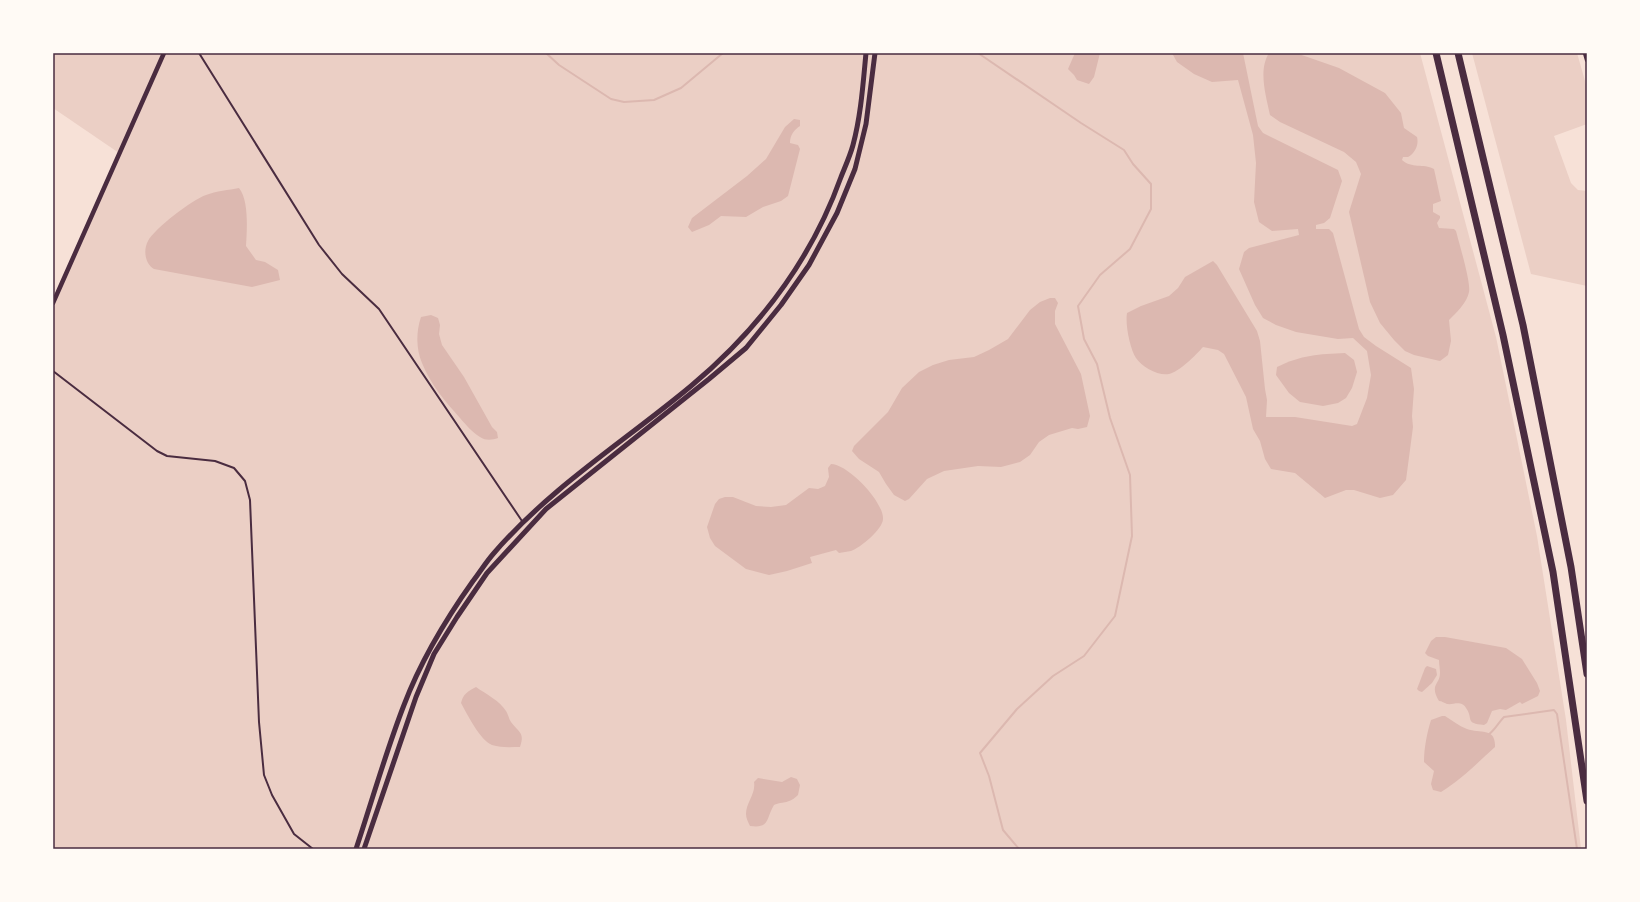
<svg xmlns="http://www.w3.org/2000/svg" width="1640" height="902" viewBox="0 0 1640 902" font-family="Inter,sans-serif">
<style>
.green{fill:#ebcfc5}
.water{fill:#dcb8b0}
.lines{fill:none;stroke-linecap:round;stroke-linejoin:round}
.stream{stroke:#dcb8b0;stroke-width:2}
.service{stroke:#4a2c40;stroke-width:2}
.tertiary{stroke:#4a2c40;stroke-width:4.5}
.secondary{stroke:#4a2c40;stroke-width:5}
.motorway{stroke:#4a2c40;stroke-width:7}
.neatline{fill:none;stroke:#4a2c40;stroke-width:1.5}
</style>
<rect width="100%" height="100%" fill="#f7e1d7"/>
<!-- green -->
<g class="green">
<polygon points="53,53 1420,53 1496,337 1537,536 1566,720 1581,849 53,849 53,303 119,153 53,108"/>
<polygon points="1472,53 1577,53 1587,88 1587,124 1554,136 1571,183 1578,190 1587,191 1587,286 1531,274"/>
</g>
<!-- water -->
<g class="water">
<polygon points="1075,53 1100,53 1094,77 1089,84 1077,80 1074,75 1068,69"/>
<path d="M 1172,53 L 1243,53 L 1258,126 L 1263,133 L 1338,170 L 1342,181 L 1330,218 L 1324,223 L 1316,225 L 1316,229 L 1329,229 L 1333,233 L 1359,329 L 1364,337 L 1376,346 L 1411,368 L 1414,389 L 1412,416 L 1413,427 L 1406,480 L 1393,495 L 1380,498 L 1354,490 L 1346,490 L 1325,498 L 1295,473 L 1271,469 L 1265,459 L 1260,441 L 1253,429 L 1246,397 L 1224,354 L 1218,350 L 1203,347 C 1196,355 1179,372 1169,374 C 1158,376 1142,367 1136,358 C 1130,349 1125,324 1127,313 L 1141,306 L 1169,296 L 1178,288 L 1185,277 L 1213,261 L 1217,265 L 1257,331 L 1260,341 L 1265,389 L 1267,400 L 1266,417 L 1295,417 L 1352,426 L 1357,424 L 1367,398 L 1371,375 L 1367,351 L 1353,338 L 1338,339 L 1296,332 L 1276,325 L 1263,318 L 1255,305 L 1239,269 L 1244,252 L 1249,248 L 1299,235 L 1298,229 L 1272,231 L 1259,222 L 1254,202 L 1256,163 L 1253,135 L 1238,80 L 1212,82 L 1194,74 L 1177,62 Z"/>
<path d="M 1269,53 L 1296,53 L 1339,68 L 1385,93 L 1401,113 L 1404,128 L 1417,137 C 1419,145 1415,153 1408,157 L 1403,157 L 1402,160 C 1412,169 1423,163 1434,169 L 1441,201 L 1433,204 L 1433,212 L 1440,216 L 1440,218 L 1437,223 L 1439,228 L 1454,229 L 1456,231 C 1459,243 1471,282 1469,292 C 1467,303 1456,313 1449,320 L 1451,341 L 1448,355 L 1440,361 L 1414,355 L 1405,351 L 1394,340 L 1380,323 L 1370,302 L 1349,212 L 1361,174 L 1356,162 L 1344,152 L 1280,122 L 1270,115 C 1266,96 1258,70 1269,53 Z"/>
<path d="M 794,119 L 800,120 L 800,126 C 794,130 790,135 790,143 L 798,145 L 800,149 L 788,196 L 781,201 L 763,207 L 746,217 L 721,216 L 709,225 L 692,232 L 688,227 L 692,218 L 747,176 L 766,159 L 785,127 Z"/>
<path d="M 239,188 C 249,200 247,230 246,246 L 256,260 L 265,262 L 278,270 L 280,280 L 252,287 L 154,269 C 145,264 143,250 148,241 C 154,229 193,199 206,195 C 216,191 229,190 239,188 Z"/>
<polygon points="1050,298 1055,298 1058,303 1055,311 1055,324 1081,374 1090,416 1087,427 1078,429 1072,428 1049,435 1039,442 1030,455 1020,462 1001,467 978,466 944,471 927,479 909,499 905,501 894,495 886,484 879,472 859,459 852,451 854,446 888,412 902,388 919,372 933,365 949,360 974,357 989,350 1008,339 1030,310 1040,302"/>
<path d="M 431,315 L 438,318 L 440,325 L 439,334 L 442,345 L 464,377 L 492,427 L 497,432 L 498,438 C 492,440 486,441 480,437 C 473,433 466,425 460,418 C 444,400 431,385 422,363 C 416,349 416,331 421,317 Z"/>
<path d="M 1345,353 L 1354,360 L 1357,372 L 1352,388 L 1346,398 L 1338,403 L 1323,406 L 1300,402 L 1289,393 L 1276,375 L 1277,367 C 1301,355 1319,354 1345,353 Z"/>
<path d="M 831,464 C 848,464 884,502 883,519 C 883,529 860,548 851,551 C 847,552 843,552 839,553 L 836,550 L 810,557 L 812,563 L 787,571 L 769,575 L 746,569 L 715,546 L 710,538 L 707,527 L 715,504 L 719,499 L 725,497 L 733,497 L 756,506 L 771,507 L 786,505 L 809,488 L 818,489 L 825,486 L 829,477 L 828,468 Z"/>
<path d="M 1436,637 L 1445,637 L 1506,648 L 1522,659 L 1537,683 L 1540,691 L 1538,696 L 1522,704 L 1520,702 L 1506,710 L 1500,709 L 1492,711 L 1487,723 L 1484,725 C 1464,723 1474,719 1466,708 C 1461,700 1454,705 1447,704 C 1444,703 1442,701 1439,701 C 1429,684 1440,685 1440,673 C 1440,669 1439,664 1439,660 L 1428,656 L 1425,653 L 1431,641 Z"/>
<polygon points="1427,666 1436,669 1437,675 1432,683 1422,692 1419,691 1417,689 1425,668"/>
<path d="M 476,687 C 486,694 500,701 506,711 C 508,714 509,719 511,722 C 519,733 525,732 520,747 C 511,747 501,748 492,745 C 480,740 467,714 461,703 C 463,694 468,691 476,687 Z"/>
<path d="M 1442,716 L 1445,716 C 1453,721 1459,726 1467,729 C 1480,734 1496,727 1495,747 C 1477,763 1461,780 1441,792 L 1433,790 L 1431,784 L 1434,771 L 1424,762 C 1424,748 1427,733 1431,720 Z"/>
<path d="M 791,777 L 797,779 L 800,785 L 798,795 C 789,804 784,801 774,805 C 766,818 770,829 750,826 C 748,822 746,818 746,814 C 746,802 756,794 754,782 L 758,778 L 782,782 Z"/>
</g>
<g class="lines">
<!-- stream -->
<g class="stream">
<polyline points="546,53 559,65 611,99 624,102 654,100 681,88 723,53"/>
<polyline points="978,53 1081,123 1124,150 1133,164 1151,184 1151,209 1130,249 1100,275 1078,306 1084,339 1097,364 1110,418 1130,475 1132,536 1115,616 1084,656 1053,676 1017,709 980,753 989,776 1003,830 1019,849"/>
<path d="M 1488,735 C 1495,730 1498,723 1504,717 L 1554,710 L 1557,714 L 1577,849"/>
</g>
<!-- service -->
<g class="service">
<polyline points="199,53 319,245 342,274 379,309 522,521"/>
<polyline points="53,371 157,451 167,456 215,461 234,468 245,481 250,500 259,722 264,775 272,795 294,834 313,849"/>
</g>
<!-- tertiary -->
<g class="tertiary">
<polyline points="1585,53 1587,60"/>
<polyline points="53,303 164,53"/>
</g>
<!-- secondary -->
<g class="secondary">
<path d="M 356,849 C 372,801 386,751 404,705 C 421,660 446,619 473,581 C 480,572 486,562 494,553 C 551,487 625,441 691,386 C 760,328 811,261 841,177 C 845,167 850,156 853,145 C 861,115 863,84 866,53"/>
<polyline points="364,849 416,697 434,654 457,617 487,573 546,509 709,379 746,348 781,305 809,265 837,213 855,169 866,124 875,53"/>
</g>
<!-- motorway -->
<g class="motorway">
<polyline points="1436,53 1503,335 1553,572 1587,801"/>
<polyline points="1458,53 1523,325 1571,567 1587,674"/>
</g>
</g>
<!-- border -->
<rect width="1640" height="902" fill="none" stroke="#fffaf5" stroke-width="108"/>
<rect x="54" y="54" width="1532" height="794" class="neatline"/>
</svg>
